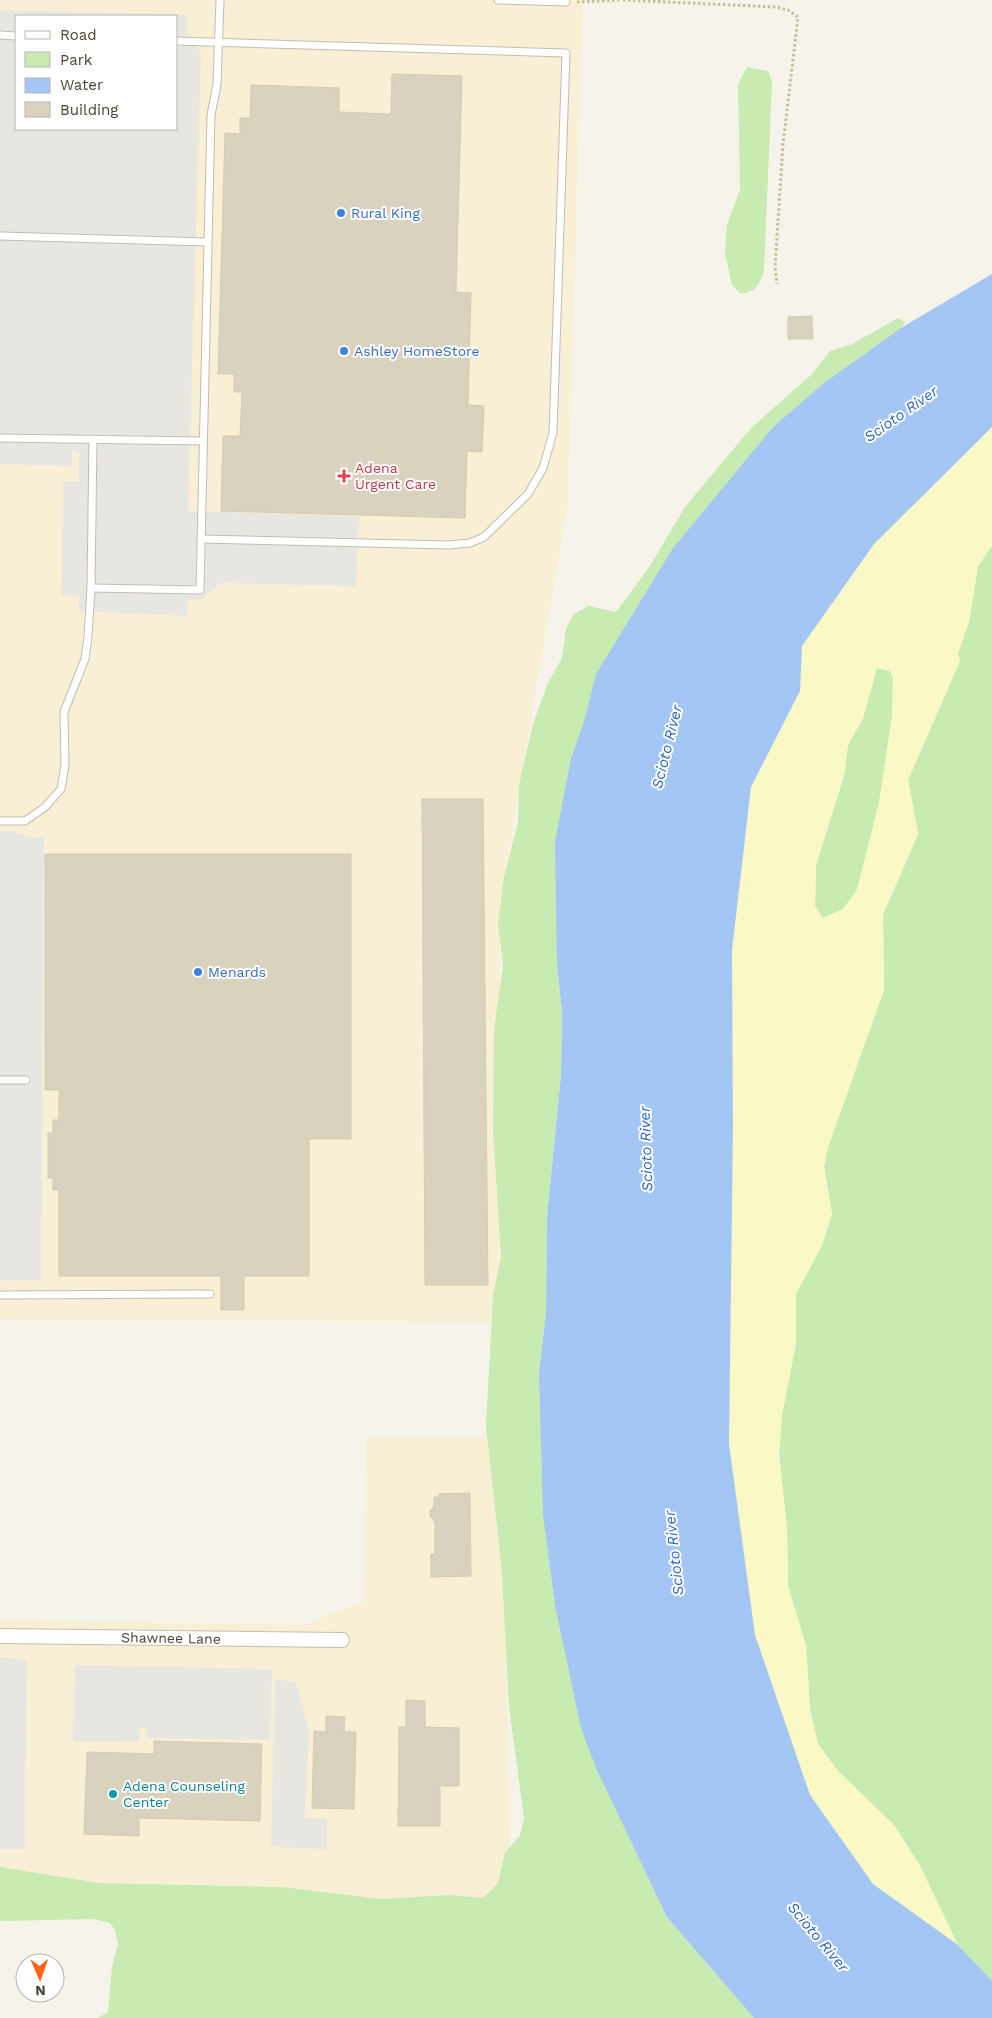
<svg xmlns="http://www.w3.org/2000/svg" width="992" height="2018" viewBox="0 0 992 2018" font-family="'Work Sans',sans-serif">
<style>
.commercial{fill:#f8efd5;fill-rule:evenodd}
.green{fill:#c7ebb1}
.sand{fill:#faf8c5;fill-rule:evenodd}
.parking{fill:#e7e6e1;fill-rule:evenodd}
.water{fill:#a4c6f4}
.building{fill:#d8d2bf;stroke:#d3ccb1}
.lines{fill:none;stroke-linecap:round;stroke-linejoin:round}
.service-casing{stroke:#c2beac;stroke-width:9}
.minor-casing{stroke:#c2beac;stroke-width:16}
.path{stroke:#c4bd9c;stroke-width:3;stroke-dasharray:2.5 2.5;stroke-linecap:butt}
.service{stroke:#fff;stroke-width:7}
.minor{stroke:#fff;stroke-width:14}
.shop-dot{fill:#3f7fe0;stroke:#fff;stroke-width:2}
.health-dot{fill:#e0444e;stroke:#fff;stroke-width:2}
.culture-dot{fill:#0f9aa8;stroke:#fff;stroke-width:2}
.labels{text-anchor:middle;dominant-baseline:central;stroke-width:4;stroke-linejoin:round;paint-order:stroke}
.shop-label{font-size:14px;fill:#366cbe;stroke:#fff;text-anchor:start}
.health-label{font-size:14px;fill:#be3a42;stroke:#fff;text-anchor:start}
.street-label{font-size:14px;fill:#4a4637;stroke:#fff}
.culture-label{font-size:14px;fill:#0d838f;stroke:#fff;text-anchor:start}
.water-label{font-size:15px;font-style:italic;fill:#2a66bd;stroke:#fff}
</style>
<rect width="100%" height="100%" fill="#f6f4ea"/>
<!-- commercial -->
<g class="commercial">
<path d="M 0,0 L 583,0 L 568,503 L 500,902 L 499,1322 L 0,1319 ZM 16,16 L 176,16 L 176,129 L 16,129 Z"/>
<polygon points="366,1438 502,1438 511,1905 0,1894 0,1620 304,1625 363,1602"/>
</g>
<!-- green -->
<g class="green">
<path d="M 747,67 L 768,71 L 772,81 L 764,271 C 759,284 756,294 740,293 L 732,285 L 725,253 L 727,224 L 740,190 L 738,84 Z"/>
<polygon points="898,318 905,322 901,328 824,383 774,426 584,722 571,758 557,965 562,1012 561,1075 547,1217 546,1312 539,1373 667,1917 754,2018 98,2018 108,2012 112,1966 118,1944 115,1930 110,1923 93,1919 0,1921 0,1867 99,1883 282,1887 381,1899 450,1895 483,1898 498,1883 505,1853 520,1835 524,1819 509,1706 502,1573 486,1425 493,1296 501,1257 493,1129 494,1031 503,965 498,924 504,877 518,822 519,785 533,724 547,685 562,658 566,628 574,614 589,606 616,612 650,566 685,507 752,427 811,375 830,351 852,344"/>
<polygon points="992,546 992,1981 958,1945 919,1864 894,1825 839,1772 818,1744 810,1710 806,1646 788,1586 787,1529 779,1454 782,1415 796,1343 796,1294 822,1245 832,1214 824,1166 827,1150 884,990 883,915 918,834 908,780 960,661 958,653 969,622 978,566"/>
<polygon points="877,668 890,671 893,677 892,717 879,803 857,890 843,909 823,918 815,906 816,865 844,776 848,745 863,718"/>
</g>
<!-- sand -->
<path class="sand" d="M 992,427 L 992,546 L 978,566 L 969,622 L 958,653 L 960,661 L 908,780 L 918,834 L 883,914 L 884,990 L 827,1150 L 824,1166 L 832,1214 L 822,1245 L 796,1294 L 796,1343 L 782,1415 L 779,1454 L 787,1529 L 788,1586 L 806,1646 L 810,1710 L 818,1744 L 839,1772 L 894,1825 L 919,1864 L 958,1945 L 873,1884 L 810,1795 L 755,1635 L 729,1444 L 732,950 L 751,787 L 800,691 L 802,646 L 874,544 ZM 877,668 L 890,671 L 893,677 L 892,717 L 879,803 L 857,890 L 843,909 L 823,918 L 815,906 L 816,865 L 844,776 L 848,745 L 863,718 Z"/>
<!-- parking -->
<g class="parking">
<path d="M 0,10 L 187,15 L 186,30 L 201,53 L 188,511 L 359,516 L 356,586 L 220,583 L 203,599 L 188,600 L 187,616 L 79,611 L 79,596 L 62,595 L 63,481 L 79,481 L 79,454 L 76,451 L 72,450 L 72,466 L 0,464 ZM 16,16 L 176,16 L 176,129 L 16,129 Z"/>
<polygon points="0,831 10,831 34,838 44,837 41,1280 0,1280"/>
<polygon points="0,1657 26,1660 25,1849 0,1849"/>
<polygon points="75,1665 272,1669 270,1740 146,1738 146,1728 140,1728 139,1742 73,1741"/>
<polygon points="275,1680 295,1681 309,1731 305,1818 327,1819 327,1849 271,1847"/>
</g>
<!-- water -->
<polygon class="water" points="992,274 992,427 874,544 802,646 800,691 751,787 732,950 733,1127 729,1444 755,1635 810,1795 873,1884 958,1945 992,1981 992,2018 754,2018 667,1917 597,1770 581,1728 555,1605 543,1514 539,1373 546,1312 547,1217 561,1075 562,1012 557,965 555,842 571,758 584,722 596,674 673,548 774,426 824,383 901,328"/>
<!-- building -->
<g class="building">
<polygon points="392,74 462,76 456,292 471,293 468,405 484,406 482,452 467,451 465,518 221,511 223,436 240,436 242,392 234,392 234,374 218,374 225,133 240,134 240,118 250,118 251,85 339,88 339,112 391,114"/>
<polygon points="812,316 813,339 788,339 788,317"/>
<polygon points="422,799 483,799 488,1285 425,1285"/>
<polygon points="45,854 351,854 351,1139 309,1139 309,1276 244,1276 244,1310 221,1310 221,1276 59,1276 59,1190 53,1190 53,1178 48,1178 48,1133 53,1133 53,1120 59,1120 59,1090 45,1090"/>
<polygon points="470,1493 471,1576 431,1577 431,1554 435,1554 435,1522 430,1516 430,1511 434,1506 434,1497 439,1497 439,1494"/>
<polygon points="406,1700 425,1701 425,1727 459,1728 459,1786 440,1786 440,1826 398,1826 399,1727 406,1727"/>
<polygon points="326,1716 345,1717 344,1732 356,1732 354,1809 312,1808 314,1731 326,1732"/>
<polygon points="154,1741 262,1744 260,1821 139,1818 139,1836 84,1834 87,1752 154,1754"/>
</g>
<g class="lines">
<!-- service casing -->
<g class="service-casing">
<g id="service">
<polyline points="498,0 566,2"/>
<polyline points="0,35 16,36"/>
<polyline points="176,41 566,53 553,433 543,468 528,494 484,537 470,543 448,545 201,539"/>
<polyline points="0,236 208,242"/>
<polyline points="0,438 203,441"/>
<polyline points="91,588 200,590 211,115 217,85 220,0"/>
<polyline points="0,821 25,821 45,807 61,789 65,765 64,712 85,659 88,636 91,588 93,439"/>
<polyline points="0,1080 26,1080"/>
<polyline points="0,1295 210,1294"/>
</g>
</g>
<!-- minor casing -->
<g class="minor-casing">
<polyline id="minor" points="0,1636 342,1640"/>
</g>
<!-- path -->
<g class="path">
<polyline points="623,0 776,7 788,10 798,17 783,144 775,268 777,284"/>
<polyline points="577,2 619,0"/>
</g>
<!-- service -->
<use href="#service" class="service"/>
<!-- minor -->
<use href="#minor" class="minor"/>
</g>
<!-- markers -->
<g class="shop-dot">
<circle cx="341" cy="213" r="5"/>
<circle cx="344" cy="351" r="5"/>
<circle cx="198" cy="972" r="5"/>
</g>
<path class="health-dot" d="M341.5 468.5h5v5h5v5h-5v5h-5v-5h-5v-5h5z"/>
<circle class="culture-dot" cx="113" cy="1794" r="5"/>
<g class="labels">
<!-- shop labels -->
<g class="shop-label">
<text x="351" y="213">Rural King</text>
<text x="354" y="351">Ashley HomeStore</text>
<text x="208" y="972">Menards</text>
</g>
<!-- health labels -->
<g class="health-label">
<text x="355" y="468">Adena<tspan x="355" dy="16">Urgent Care</tspan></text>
</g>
<!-- street labels -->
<g class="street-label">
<text transform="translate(171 1638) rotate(1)">Shawnee Lane</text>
</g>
<!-- culture labels -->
<g class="culture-label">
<text x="123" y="1786">Adena Counseling<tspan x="123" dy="16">Center</tspan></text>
</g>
<!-- water labels -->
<g class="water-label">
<text transform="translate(901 414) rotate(-35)">Scioto River</text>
<text transform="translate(667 747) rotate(-76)">Scioto River</text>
<text transform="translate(646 1149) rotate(-92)">Scioto River</text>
<text transform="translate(674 1553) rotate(-96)">Scioto River</text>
<text transform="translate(818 1937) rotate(50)">Scioto River</text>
</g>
</g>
<!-- legend -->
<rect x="15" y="15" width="162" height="115" fill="#ffffff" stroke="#b7b5af"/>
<rect x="25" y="31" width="25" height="8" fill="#ffffff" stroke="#b7b5af"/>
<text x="60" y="40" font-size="15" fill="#4a4637">Road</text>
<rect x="25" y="52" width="25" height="15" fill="#c7ebb1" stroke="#b7b5af"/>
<text x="60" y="65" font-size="15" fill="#4a4637">Park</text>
<rect x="25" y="78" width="25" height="15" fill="#a4c6f4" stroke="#b7b5af"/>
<text x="60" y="90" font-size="15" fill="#4a4637">Water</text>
<rect x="25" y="102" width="25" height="15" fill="#d8d2bf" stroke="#b7b5af"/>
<text x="60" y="115" font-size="15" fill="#4a4637">Building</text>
<!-- north arrow -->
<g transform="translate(40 1978) rotate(178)"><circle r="24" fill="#ffffff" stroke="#b7b5af"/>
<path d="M0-4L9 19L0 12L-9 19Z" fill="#ff6118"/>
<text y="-8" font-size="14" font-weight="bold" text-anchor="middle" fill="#4a4637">N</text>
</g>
</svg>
